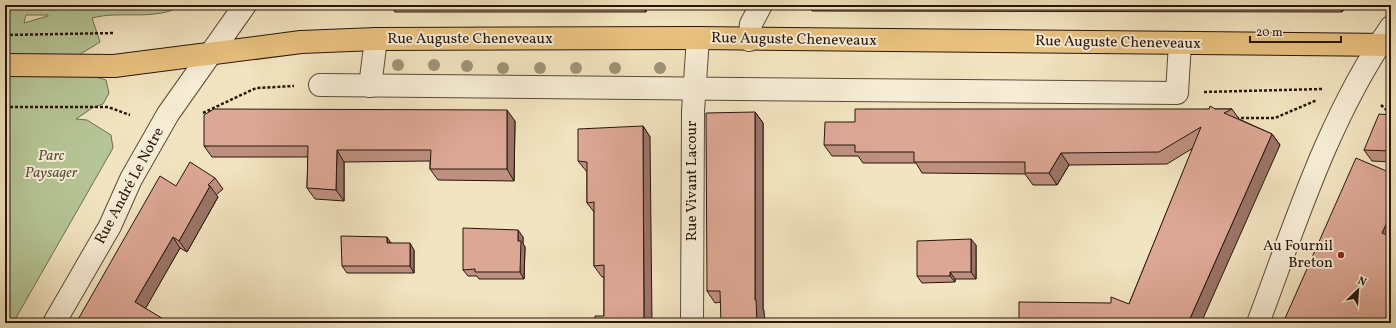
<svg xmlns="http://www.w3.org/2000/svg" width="1396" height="328" viewBox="0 0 1396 328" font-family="Vollkorn,serif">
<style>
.green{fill:#b6c596;stroke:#6e6e50;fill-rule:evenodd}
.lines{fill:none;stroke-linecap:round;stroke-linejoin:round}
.minor-casing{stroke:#5a4a38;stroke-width:24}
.major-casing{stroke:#27160b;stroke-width:24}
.path{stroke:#27160b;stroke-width:2.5;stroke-dasharray:3 2;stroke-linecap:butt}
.minor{stroke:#f7edd6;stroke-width:22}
.major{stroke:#e9c280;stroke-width:22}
.tree{fill:#9e9477}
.wall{fill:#be9080;stroke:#27160b}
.shaded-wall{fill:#9b7568;stroke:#27160b}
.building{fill:#dda795;stroke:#27160b}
.poi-dot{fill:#8f2418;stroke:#f7edd6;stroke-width:1.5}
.labels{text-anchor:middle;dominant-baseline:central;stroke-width:4;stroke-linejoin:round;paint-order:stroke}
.street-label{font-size:15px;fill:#27160b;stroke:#f7edd6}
.park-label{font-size:15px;font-style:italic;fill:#59533c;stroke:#f7edd6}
.poi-label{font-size:15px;fill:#27160b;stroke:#f7edd6;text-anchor:end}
</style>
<rect width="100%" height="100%" fill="#f2e4c0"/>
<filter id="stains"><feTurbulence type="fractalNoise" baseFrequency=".005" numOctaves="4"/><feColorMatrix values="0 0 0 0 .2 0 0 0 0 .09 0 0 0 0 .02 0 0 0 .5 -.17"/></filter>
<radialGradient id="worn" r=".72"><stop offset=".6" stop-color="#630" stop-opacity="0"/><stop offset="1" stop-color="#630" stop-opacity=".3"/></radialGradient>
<!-- green -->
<g class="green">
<path d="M 5,5 L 183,5 C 155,22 122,10 92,18 L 100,42 L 74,58 L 5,57 ZM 26,15 L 48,15 L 48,16 L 24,23 Z"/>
<polygon points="5,75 90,75 106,80 109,93 103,104 92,108 76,119 87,120 111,135 113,148 13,323 5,323"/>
</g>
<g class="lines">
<!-- minor casing -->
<g class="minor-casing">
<g id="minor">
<polyline points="749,40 751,24 761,5"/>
<polyline points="320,85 1177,93 1180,43"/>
<polyline points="370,86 376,39"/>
<polyline points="54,323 110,226 131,179 168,114 245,5"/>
<polyline points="692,323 693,111 698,38"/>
<path d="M 1258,323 C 1296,222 1329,116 1391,27"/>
</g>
</g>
<!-- major casing -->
<g class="major-casing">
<polyline id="major" points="5,65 114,66 301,42 376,39 698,38 1391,45"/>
</g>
<!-- path -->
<g class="path">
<polyline points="5,35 115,33"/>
<polyline points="1204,92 1323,89"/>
<polyline points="1381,105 1391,114"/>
<polyline points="5,107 108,107 130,115"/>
<polyline points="203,113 256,88 294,86"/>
<polyline points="1236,118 1275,118 1317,100"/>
</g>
<!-- minor -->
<use href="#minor" class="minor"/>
<!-- major -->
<use href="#major" class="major"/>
</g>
<!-- trees -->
<g class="tree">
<circle cx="398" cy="65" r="6"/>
<circle cx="434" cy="65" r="6"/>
<circle cx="467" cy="66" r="6"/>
<circle cx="503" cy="68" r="6"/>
<circle cx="540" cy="68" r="6"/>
<circle cx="576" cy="68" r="6"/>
<circle cx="615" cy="68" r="6"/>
<circle cx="660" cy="68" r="6"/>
</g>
<!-- wall -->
<g class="wall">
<polygon points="390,5 646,5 646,12 395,12"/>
<polygon points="807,5 1348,5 1342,12 812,11"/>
<polygon points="1215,109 1232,109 1239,119 1272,134 1280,145 1129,304 1193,148 1167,164 1069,165 1057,185 1033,185 1025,174 922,173 916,163 863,163 858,156 832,156 824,145 855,122"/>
<polygon points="755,112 763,123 763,309 764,311 721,302 715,303 707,291"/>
<polygon points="1391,115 1391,162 1372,161 1364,150"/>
<polygon points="515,121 514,181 438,180 430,169 430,161 344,162 344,201 315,199 307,188 308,157 212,157 204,146"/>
<polygon points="643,126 650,137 604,316 604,277 602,277 594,266 594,212 587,203 587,172 578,161"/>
<polygon points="215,178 223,189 216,195 218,197 187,252 180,248 145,308 76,323 176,186"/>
<polygon points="523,237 523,244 525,247 524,279 479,279 477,276 468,276 463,270"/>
<polygon points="391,243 414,250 414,273 347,273 342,266"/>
<polygon points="976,245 976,279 955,279 955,282 922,283 917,276"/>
</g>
<!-- shaded-wall -->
<g class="shaded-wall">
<polygon points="641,5 646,5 646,12"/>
<polygon points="1337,5 1348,5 1342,12"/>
<polygon points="507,110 515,121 514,181 507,169"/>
<polygon points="755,112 763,123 763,309 764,311 765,323 757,323 755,300"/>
<polygon points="643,126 650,137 652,323 644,323"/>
<polygon points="1272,134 1280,145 1201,323 1188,323"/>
<polygon points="337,150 344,162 344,201 336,190"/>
<polygon points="1061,153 1069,165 1057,185 1049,173"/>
<polygon points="210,186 218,197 187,252 179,241"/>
<polygon points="1391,214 1391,246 1382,233"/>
<polygon points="518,230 523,237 523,244 525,247 524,279 520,272 518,241"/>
<polygon points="173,237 180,248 143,313 135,302"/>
<polygon points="387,237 391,243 387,243"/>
<polygon points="971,239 976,245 976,279 971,272"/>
<polygon points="410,243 414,250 414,273 410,266"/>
<polygon points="950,272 955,279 955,282 950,276"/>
</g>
<!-- building -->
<g class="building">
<polygon points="1210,106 1215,109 1232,109 1224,113 1272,134 1188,323 1019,323 1019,302 1111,303 1111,297 1129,304 1201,127 1159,152 1061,153 1049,173 1025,173 1025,162 914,162 914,152 855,152 855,145 824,145 825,122 855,122 855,109 1209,109"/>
<polygon points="214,109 507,110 507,169 430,169 431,150 337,150 336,190 307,188 308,146 204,146 204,115"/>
<polygon points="755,112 755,300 756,300 757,323 721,323 720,291 707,291 706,113"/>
<polygon points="1379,114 1391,115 1391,151 1364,150"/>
<polygon points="643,126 644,323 595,323 595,316 604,316 604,265 594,266 594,202 587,203 587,162 578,161 578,129"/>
<polygon points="1356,158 1391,173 1391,214 1382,233 1391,237 1391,323 1283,323"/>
<polygon points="190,162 215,178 208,185 210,186 179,241 173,237 135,302 170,323 76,323 160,176 176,186"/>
<polygon points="463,228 518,230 518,241 521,241 520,272 475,272 475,269 463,270"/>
<polygon points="341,236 387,237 387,243 410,243 410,266 342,266"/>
<polygon points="971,239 971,272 950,272 950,276 917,276 917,241"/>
</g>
<!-- markers -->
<circle class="poi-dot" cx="1341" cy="255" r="4"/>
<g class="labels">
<!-- street labels -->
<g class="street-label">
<text x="470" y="39">Rue Auguste Cheneveaux</text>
<text transform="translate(794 40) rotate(1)">Rue Auguste Cheneveaux</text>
<text transform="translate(1118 43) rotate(1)">Rue Auguste Cheneveaux</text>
<text transform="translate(692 181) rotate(-90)">Rue Vivant Lacour</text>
<text transform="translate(130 186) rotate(-62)">Rue André Le Notre</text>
</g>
<!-- park labels -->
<g class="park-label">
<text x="51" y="156">Parc<tspan x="51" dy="17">Paysager</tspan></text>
</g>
<!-- poi labels -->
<g class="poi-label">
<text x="1333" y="246">Au Fournil<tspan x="1333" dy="17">Breton</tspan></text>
</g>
</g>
<!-- margin -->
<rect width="1396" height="328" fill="none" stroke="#f2e4c0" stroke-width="20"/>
<rect x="6" y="6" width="1384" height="316" fill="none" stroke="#27160b" stroke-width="2"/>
<rect x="10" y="10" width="1376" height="308" fill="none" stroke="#27160b"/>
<!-- north arrow -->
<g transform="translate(1358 290) rotate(25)" stroke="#f7edd6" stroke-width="3" paint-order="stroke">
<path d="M0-3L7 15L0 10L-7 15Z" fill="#27160b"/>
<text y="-6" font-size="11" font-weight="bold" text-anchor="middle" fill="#27160b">N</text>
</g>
<!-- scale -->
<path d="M1250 36v6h91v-6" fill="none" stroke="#27160b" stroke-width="2"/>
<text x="1256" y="36" font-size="12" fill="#27160b" stroke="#f7edd6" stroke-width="3" paint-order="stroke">20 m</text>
<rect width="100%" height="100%" filter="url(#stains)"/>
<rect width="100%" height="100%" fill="url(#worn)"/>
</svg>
